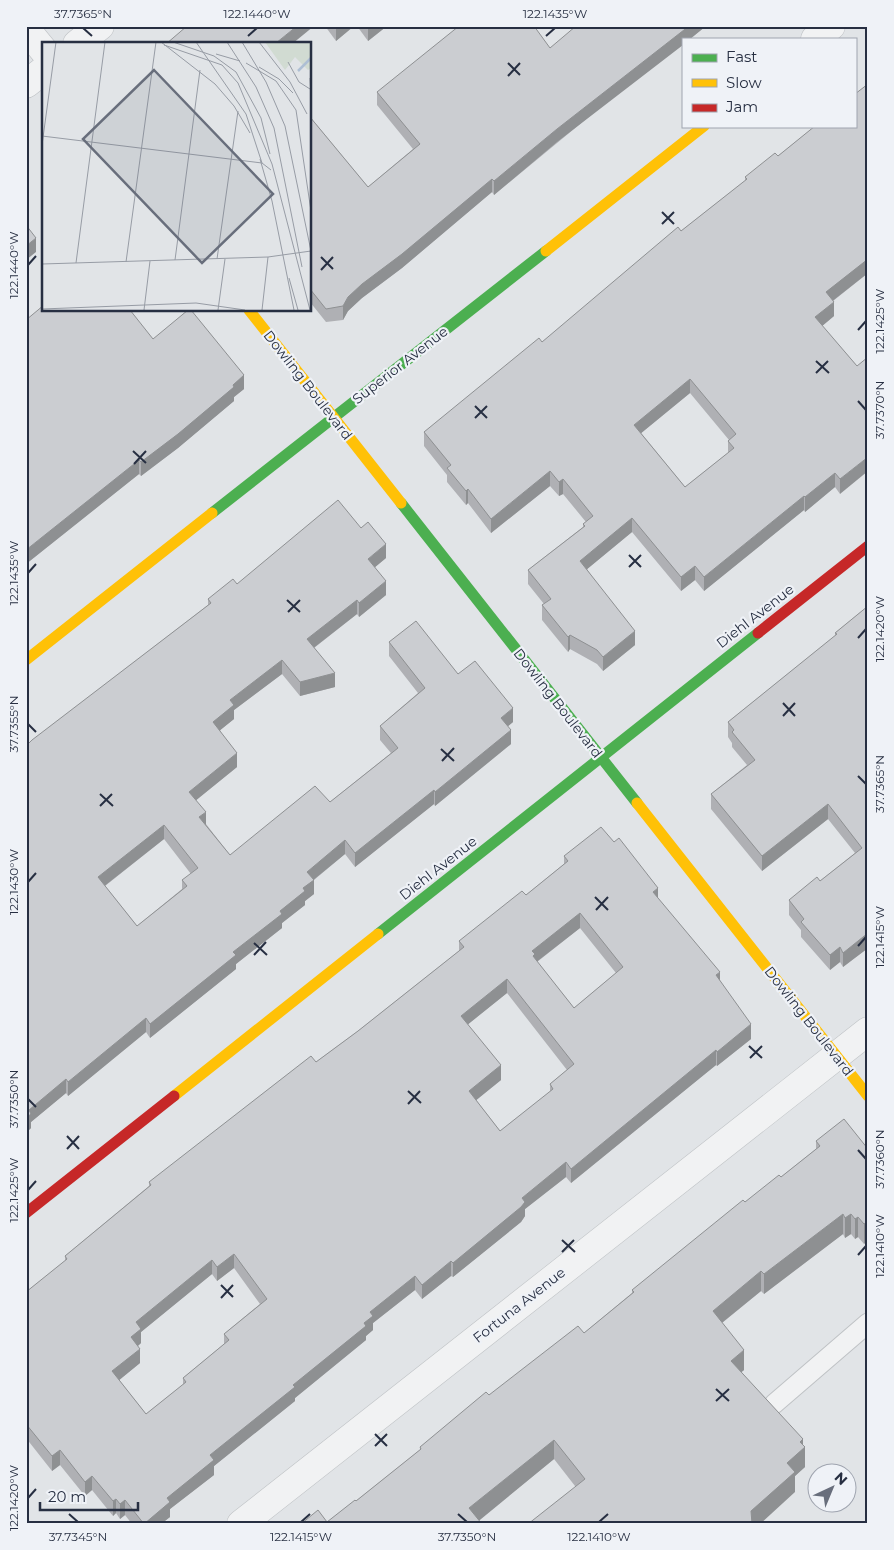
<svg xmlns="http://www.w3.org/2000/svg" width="894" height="1550" viewBox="0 0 894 1550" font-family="Montserrat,sans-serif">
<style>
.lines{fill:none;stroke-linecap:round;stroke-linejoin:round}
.lane-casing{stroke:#bfc2c5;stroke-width:21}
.street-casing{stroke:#bfc2c5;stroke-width:29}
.lane{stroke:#f1f2f3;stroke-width:19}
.street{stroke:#f1f2f3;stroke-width:28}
.fast{stroke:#4caf50;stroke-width:11}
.slow{stroke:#ffc107;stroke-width:11}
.jam{stroke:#c62828;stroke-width:11}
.wall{fill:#afb0b4;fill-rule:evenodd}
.shaded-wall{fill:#8e9092}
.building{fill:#cbcdd1;stroke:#8e9092;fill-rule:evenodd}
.ticks{fill:none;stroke:#272f42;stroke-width:2}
.labels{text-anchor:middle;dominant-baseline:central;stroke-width:4.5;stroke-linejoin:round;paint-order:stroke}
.street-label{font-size:14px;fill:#272f42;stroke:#eff2f7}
.inset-river{fill:none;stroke:#aebfd4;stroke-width:2.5}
.inset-road{fill:none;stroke:#979ca5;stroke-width:1}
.view{fill:#686e7c;fill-opacity:0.15;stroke:#686e7c;stroke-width:2.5}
.inset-edge{fill:none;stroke:#272f42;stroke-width:2.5}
.neatline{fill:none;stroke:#272f42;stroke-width:2}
.ticks-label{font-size:12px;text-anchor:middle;fill:#272f42}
</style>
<rect width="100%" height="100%" fill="#e1e4e7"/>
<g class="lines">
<!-- lane casing -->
<g class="lane-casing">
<polyline id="lane" points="774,1404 868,1323"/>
</g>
<!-- street casing -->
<g class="street-casing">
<g id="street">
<polyline points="26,29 44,51"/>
<polyline points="815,39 831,26"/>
<polyline points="77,44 100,26"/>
<polyline points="26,84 44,70"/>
<polyline points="241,1524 868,1031"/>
</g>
</g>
<!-- lane -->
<use href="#lane" class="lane"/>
<!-- street -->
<use href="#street" class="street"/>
<!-- fast -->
<g class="fast">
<polyline points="401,503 637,803"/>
<polyline points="212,513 546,251"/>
<polyline points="378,934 758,633"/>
</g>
<!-- slow -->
<g class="slow">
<polyline points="546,251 704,126"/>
<polyline points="249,310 401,503"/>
<polyline points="26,660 212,513"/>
<polyline points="637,803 868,1096"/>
<polyline points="174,1096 378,934"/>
</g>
<!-- jam -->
<g class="jam">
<polyline points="758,633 868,546"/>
<polyline points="26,1213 174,1096"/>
</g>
</g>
<!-- wall -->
<g class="wall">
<polygon points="325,26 354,26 336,41"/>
<polygon points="357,26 387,26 368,41"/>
<polygon points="706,26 690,39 683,39 494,195 492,192 402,268 362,298 348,311 343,320 326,322 310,302 310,117 368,187 413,149 377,105 377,92 550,48"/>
<path d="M 868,84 L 868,273 L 833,301 L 834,316 L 822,326 L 857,366 L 840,494 L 835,487 L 805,512 L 804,510 L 704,591 L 695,580 L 681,591 L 632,532 L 587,569 L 635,645 L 603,671 L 597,664 L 570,649 L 568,652 L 542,620 L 542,605 L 544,604 L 528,584 L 528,570 L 583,527 L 583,524 L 586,522 L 563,494 L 559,496 L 550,486 L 491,533 L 468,503 L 466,505 L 447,482 L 447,475 L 424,446 L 424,432 L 542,342 L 681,231 L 745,181 L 745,177 L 778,156 ZM 690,393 L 729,440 L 728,441 L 728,453 L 685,487 L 641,433 Z"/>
<polygon points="153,339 244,389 234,397 234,401 178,448 141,476 139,474 26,564"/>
<path d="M 386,558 L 375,567 L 386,595 L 359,617 L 357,614 L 314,648 L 335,687 L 300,696 L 282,674 L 234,710 L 234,719 L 220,730 L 237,767 L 196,800 L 206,824 L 230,855 L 330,802 L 391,753 L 380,740 L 380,726 L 418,693 L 389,656 L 389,642 L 458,674 L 513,722 L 508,726 L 511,744 L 435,806 L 434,804 L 355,867 L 345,854 L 314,880 L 314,894 L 305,901 L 305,905 L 282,923 L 282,928 L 236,964 L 236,969 L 150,1038 L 146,1032 L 68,1096 L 66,1093 L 31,1122 L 31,1128 L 27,1132 L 27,1137 L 26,746 L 208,605 L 208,599 L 237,584 ZM 164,839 L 191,874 L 182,880 L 182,889 L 137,926 L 105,886 Z"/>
<polygon points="868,606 868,948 843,967 840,962 830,970 801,937 801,930 789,915 789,900 820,881 855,853 828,819 762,871 711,809 711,794 747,765 732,747 732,743 728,737 728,722 835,636 835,633"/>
<path d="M 564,856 L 658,898 L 720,981 L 751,1039 L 717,1066 L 716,1065 L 571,1183 L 566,1177 L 525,1209 L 525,1216 L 521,1222 L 453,1277 L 451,1276 L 422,1299 L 415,1290 L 373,1323 L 373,1330 L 366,1336 L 366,1340 L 295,1398 L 295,1401 L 214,1466 L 214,1475 L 170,1509 L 170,1517 L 161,1524 L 132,1524 L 125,1515 L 120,1519 L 116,1513 L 113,1516 L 92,1490 L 85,1496 L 60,1465 L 52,1471 L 26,1438 L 26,1292 L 65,1261 L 65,1256 L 149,1186 L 149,1182 L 316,1062 L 358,1031 L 459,951 L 459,941 L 526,895 L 564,864 ZM 580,928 L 616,973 L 574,1008 L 537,962 ZM 507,993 L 567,1070 L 550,1084 L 550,1092 L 500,1131 L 476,1100 L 501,1080 L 468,1024 ZM 234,1268 L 260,1304 L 224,1334 L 224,1344 L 183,1378 L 183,1385 L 146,1414 L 119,1380 L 140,1363 L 138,1346 L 141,1343 L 141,1332 L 212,1274 L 217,1281 Z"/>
<polygon points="816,1141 868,1149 864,1244 858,1237 855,1239 851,1234 845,1238 843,1234 764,1294 761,1291 722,1323 744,1370 741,1372 803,1445 805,1467 795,1476 795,1492 575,1486 554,1459 479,1520 327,1522 356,1501 420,1450 420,1447 489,1395 584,1333 632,1293 632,1290 745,1202 781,1177 816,1149"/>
</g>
<!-- shaded-wall -->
<g class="shaded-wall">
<polygon points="297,26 314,26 292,44 276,44 276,43"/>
<polygon points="337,26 354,26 336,41 336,27"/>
<polygon points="370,26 387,26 368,41 368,27"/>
<polygon points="689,26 706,26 690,39 683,39 683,45 557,142 494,195 494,181 557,129"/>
<polygon points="492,179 492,192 402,268 362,298 348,311 343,320 343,306 348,297 362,284"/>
<polygon points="36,238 36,252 26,260 26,246"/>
<polygon points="868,248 868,273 826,306 826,292"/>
<polygon points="834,302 834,316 815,332 815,317"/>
<polygon points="244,375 244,389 234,397 234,401 178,448 141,476 141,462"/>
<polygon points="690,379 690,393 634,439 634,425"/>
<polygon points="868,457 868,471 840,494 840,479"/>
<polygon points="139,460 139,474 26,564 26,550"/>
<polygon points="550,471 550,486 491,533 491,519"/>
<polygon points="835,473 835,487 805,512 805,497"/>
<polygon points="563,479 563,494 559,496 559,482"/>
<polygon points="468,489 468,503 466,505 466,491"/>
<polygon points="804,496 804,510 704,591 704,577"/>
<polygon points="632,518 632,532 580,575 580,561"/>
<polygon points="386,544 386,558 368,573 368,559"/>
<polygon points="695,566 695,580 681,591 681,577"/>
<polygon points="386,581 386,595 359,617 359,603"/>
<polygon points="357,600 357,614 307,653 307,639"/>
<polygon points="635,631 635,645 603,671 603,657"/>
<polygon points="570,635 570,649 568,652 568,637"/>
<polygon points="282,660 282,674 234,710 234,719 213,736 213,722 230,700"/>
<polygon points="335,673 335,687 300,696 300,682"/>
<polygon points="513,708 513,722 501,732 501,718"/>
<polygon points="511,730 511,744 435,806 435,792"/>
<polygon points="237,753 237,767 189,806 189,792"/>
<polygon points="434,790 434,804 355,867 355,853"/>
<polygon points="828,804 828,819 762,871 762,856"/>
<polygon points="206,812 206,826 199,817"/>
<polygon points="164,825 164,839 98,891 98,877"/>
<polygon points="345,840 345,854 312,881 314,880 314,894 305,901 305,905 282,923 282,928 236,964 236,969 150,1038 150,1024 280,911 303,888 307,872"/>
<polygon points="658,888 658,902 653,892"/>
<polygon points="580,913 580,928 535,963 533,971 532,951"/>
<polygon points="868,933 868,948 843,967 843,953"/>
<polygon points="840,947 840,962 830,970 830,955"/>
<polygon points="720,972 720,987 716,975"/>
<polygon points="507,979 507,993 461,1030 461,1016"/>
<polygon points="146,1018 146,1032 68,1096 68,1082"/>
<polygon points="751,1024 751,1039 717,1066 717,1052"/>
<polygon points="716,1050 716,1065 571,1183 571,1169"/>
<polygon points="501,1065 501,1080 469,1106 469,1091"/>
<polygon points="66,1079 66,1093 31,1122 31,1128 27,1132 26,1137 26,1118 29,1110"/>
<polygon points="566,1162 566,1177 525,1209 525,1216 521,1222 453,1277 453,1263 522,1198"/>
<polygon points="843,1214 843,1234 764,1294 764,1274"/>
<polygon points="851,1214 851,1234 845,1238 845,1218"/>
<polygon points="858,1217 858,1237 855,1239 855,1219"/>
<polygon points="868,1221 868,1241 864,1244 864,1224"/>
<polygon points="234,1254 234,1268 217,1281 217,1267"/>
<polygon points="212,1260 212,1274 141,1332 141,1343 131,1352 131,1337 136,1322"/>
<polygon points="451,1261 451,1276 422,1299 422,1285"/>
<polygon points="761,1271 761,1291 713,1330 713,1311"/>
<polygon points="415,1276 415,1290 373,1323 373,1330 366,1336 366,1340 295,1398 295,1401 214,1466 214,1475 170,1509 170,1517 161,1524 144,1524 167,1498 210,1455 293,1385 364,1323 370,1312"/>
<polygon points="140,1349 140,1363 112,1386 112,1371"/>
<polygon points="744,1350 744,1370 731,1381 731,1361"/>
<polygon points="803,1439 803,1449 805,1447 805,1467 795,1476 795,1492 760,1524 751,1524 751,1511 787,1463 800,1442"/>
<polygon points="554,1440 554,1459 475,1524 469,1508"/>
<polygon points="60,1450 60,1465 52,1471 52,1456"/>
<polygon points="92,1476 92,1490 85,1496 85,1482"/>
<polygon points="116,1499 116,1513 113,1516 113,1501"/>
<polygon points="125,1500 125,1515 120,1519 120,1504"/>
</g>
<!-- building -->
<g class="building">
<polygon points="187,26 297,26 276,43 277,44 166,44"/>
<polygon points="459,26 534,26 550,48 576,26 689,26 557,129 494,181 492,179 402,254 362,284 348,297 343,306 326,309 310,289 310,117 368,187 420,144 377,92"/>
<path d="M 868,84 L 868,259 L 826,292 L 834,302 L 815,317 L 857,366 L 868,357 L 868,457 L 840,479 L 835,473 L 805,497 L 804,496 L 704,577 L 695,566 L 681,577 L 632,518 L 580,561 L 635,631 L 603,657 L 597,650 L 570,635 L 568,637 L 542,605 L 551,599 L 528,570 L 585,526 L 583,524 L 593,516 L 563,479 L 559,482 L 550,471 L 491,519 L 468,489 L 466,491 L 447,468 L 451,465 L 424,432 L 539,338 L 542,342 L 678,227 L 681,231 L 747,179 L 745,177 L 775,153 L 778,156 L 815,126 L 855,126 L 855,94 ZM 690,379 L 736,434 L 728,441 L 734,448 L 685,487 L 634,425 Z"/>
<polygon points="26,225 36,238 26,246"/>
<polygon points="44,305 44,310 130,310 153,339 188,310 191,310 244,375 233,385 234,387 178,434 141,462 139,460 26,550 26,320"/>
<path d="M 338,500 L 361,528 L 368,522 L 386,544 L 368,559 L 386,581 L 359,603 L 357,600 L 307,639 L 335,673 L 300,682 L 282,660 L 230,700 L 234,705 L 213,722 L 237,753 L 189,792 L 206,812 L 199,817 L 230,855 L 315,786 L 330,802 L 398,748 L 380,726 L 425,688 L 389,642 L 416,621 L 458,674 L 475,661 L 513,708 L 501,718 L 511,730 L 435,792 L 434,790 L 355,853 L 345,840 L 307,872 L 314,880 L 303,888 L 305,891 L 280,911 L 282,914 L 233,952 L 236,955 L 150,1024 L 146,1018 L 68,1082 L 66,1079 L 29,1110 L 31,1114 L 26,1118 L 26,746 L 32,740 L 211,603 L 208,599 L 233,579 L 237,584 ZM 164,825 L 198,868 L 182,880 L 187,886 L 137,926 L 98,877 Z"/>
<polygon points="868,606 868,933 843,953 840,947 830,955 801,922 804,919 789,900 817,877 820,881 862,848 828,804 762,856 711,794 755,760 732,732 734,730 728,722 837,634 835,633"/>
<path d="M 601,827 L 614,842 L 619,838 L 658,888 L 653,892 L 720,972 L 716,975 L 751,1024 L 717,1052 L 716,1050 L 571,1169 L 566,1162 L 522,1198 L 525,1202 L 521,1207 L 453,1263 L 451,1261 L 422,1285 L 415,1276 L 370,1312 L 373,1316 L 364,1323 L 366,1326 L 293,1385 L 295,1387 L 210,1455 L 214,1460 L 167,1498 L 170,1502 L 144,1524 L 125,1500 L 120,1504 L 116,1499 L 113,1501 L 92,1476 L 85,1482 L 60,1450 L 52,1456 L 26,1424 L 26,1292 L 67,1259 L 65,1256 L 151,1185 L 149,1182 L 311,1056 L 316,1062 L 358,1031 L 464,947 L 459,941 L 522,891 L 526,895 L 568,861 L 564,856 ZM 580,913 L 623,967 L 574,1008 L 533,956 L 535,954 L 532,951 ZM 507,979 L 574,1064 L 550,1084 L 553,1089 L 500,1131 L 469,1091 L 501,1065 L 461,1016 ZM 234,1254 L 267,1299 L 224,1334 L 229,1340 L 183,1378 L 186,1382 L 146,1414 L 112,1371 L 140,1349 L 131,1337 L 141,1329 L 136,1322 L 212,1260 L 217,1267 Z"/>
<polygon points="844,1119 868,1149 868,1221 864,1224 858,1217 855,1219 851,1214 845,1218 843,1214 764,1274 761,1271 713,1311 744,1350 731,1361 803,1439 800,1442 805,1447 787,1463 795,1472 751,1511 752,1524 528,1524 585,1479 554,1440 469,1508 482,1524 301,1524 318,1510 327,1522 355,1500 356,1501 421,1449 420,1447 486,1392 489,1395 578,1326 584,1333 634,1292 632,1290 743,1200 745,1202 779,1175 781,1177 820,1146 816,1141"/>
</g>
<!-- ticks -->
<path class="ticks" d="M 83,28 L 92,36M 248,36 L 257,28M 546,36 L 555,28M 508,63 L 520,75M 508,76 L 520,63M 662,212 L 674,224M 662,224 L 674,212M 321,257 L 333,269M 28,265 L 36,256M 321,270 L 333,257M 858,330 L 866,321M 816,361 L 829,373M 816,373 L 828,361M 858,401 L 866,410M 475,406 L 487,418M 475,418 L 487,406M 133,451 L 146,463M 134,464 L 146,451M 629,555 L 641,567M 629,567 L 641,555M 28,573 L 36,564M 287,600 L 300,612M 288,612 L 300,600M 858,638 L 866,629M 783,703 L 795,716M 783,716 L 795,703M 28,724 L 36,732M 441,749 L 454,761M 442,761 L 454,748M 858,776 L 866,784M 100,794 L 113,806M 100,806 L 112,794M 28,882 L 36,873M 595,897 L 608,910M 596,910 L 608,897M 254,943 L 267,955M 858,946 L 866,937M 254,955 L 266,942M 749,1046 L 762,1058M 750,1058 L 762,1046M 408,1091 L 421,1103M 28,1099 L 36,1107M 408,1104 L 420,1091M 67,1136 L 79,1149M 67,1149 L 79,1136M 858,1150 L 866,1159M 28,1190 L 36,1181M 562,1240 L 575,1252M 562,1252 L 574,1240M 858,1255 L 866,1246M 221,1285 L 233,1297M 221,1298 L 233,1285M 716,1389 L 729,1401M 716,1401 L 729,1389M 375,1434 L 387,1446M 375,1446 L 387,1434M 28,1498 L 36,1489M 69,1514 L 78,1522M 458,1514 L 467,1522M 301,1522 L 310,1514M 599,1522 L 608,1514"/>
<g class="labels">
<!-- street labels -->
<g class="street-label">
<text transform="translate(400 365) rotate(-38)">Superior Avenue</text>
<text transform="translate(308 385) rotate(52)">Dowling Boulevard</text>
<text transform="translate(755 616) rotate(-38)">Diehl Avenue</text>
<text transform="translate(558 703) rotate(52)">Dowling Boulevard</text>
<text transform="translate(438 868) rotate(-38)">Diehl Avenue</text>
<text transform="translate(809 1021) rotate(52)">Dowling Boulevard</text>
<text transform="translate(519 1305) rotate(-38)">Fortuna Avenue</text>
</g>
</g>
<!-- overview -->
<g transform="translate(42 42)">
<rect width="269" height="269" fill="#e1e4e7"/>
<path d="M 223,0 L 269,0 L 269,26 L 266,28 L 253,15 L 243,28 Z" fill="#d1dbd2"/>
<path class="inset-river" d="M 256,29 L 269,16"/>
<path class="inset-road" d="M 119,0 L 173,42 L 192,64 L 208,91M 131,0 L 172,14 L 194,30 L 219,76 L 228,112M 154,0 L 204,72 L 220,121M 185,0 L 214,45 L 232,86 L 260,225M 200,0 L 224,40 L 243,84 L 269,209M 217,0 L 248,40 L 265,72M 122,3 L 180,23 L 196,41 L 230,122 L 268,268M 174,12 L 198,19M 246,20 L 257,40 L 268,47M 204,21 L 234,39 L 254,68 L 269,169M 217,25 L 237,37 L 251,51M 268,36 L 269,54M 0,94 L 220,121 L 229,128M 0,103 L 14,0M 218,117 L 230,159 L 252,268M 175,217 L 196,69M 133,218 L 158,28M 84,220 L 114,0M 34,221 L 63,0M 0,222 L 226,215 L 269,209M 247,236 L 256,268M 0,267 L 154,261 L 203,268M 102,268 L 108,219M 176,268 L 183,217M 220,268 L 226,215"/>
<path class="view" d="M 112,28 L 231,152 L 160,221 L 41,97 Z"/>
<rect width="269" height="269" class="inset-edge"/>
</g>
<!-- border -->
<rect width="894" height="1550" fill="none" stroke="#eff2f7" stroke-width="55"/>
<!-- legend -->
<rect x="682" y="38" width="175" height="90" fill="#eff2f7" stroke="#9fa4af"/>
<rect x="692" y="54" width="25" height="8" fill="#4caf50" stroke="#9fa4af"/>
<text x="726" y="62" font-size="15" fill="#272f42">Fast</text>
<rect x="692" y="79" width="25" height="8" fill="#ffc107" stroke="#9fa4af"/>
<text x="726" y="88" font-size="15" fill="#272f42">Slow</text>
<rect x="692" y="104" width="25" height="8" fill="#c62828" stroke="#9fa4af"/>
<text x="726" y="112" font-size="15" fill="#272f42">Jam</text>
<!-- north arrow -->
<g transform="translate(832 1488) rotate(44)"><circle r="24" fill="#eff2f7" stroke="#9fa4af"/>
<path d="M0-4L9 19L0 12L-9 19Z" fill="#686e7c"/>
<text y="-8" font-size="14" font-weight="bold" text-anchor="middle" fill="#272f42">N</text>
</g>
<!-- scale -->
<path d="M40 1502v8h98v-8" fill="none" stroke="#272f42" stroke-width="2.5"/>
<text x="48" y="1502" font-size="15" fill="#272f42" stroke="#eff2f7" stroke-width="4" paint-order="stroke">20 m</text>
<rect x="28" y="28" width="838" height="1494" class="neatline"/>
<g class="ticks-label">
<text x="83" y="18">37.7365°N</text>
<text x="257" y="18">122.1440°W</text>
<text x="555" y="18">122.1435°W</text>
<text transform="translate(14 265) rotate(-90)" y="4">122.1440°W</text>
<text transform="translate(880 321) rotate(-90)" y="4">122.1425°W</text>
<text transform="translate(880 410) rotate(-90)" y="4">37.7370°N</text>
<text transform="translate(14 573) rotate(-90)" y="4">122.1435°W</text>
<text transform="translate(880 629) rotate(-90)" y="4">122.1420°W</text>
<text transform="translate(14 724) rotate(-90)" y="4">37.7355°N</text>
<text transform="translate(880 784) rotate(-90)" y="4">37.7365°N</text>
<text transform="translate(14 882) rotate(-90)" y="4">122.1430°W</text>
<text transform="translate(880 937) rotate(-90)" y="4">122.1415°W</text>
<text transform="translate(14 1099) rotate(-90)" y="4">37.7350°N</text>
<text transform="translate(880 1159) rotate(-90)" y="4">37.7360°N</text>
<text transform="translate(14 1190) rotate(-90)" y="4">122.1425°W</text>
<text transform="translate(880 1246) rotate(-90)" y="4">122.1410°W</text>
<text transform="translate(14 1498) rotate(-90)" y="4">122.1420°W</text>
<text x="78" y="1541">37.7345°N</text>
<text x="301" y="1541">122.1415°W</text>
<text x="467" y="1541">37.7350°N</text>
<text x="599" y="1541">122.1410°W</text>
</g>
</svg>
